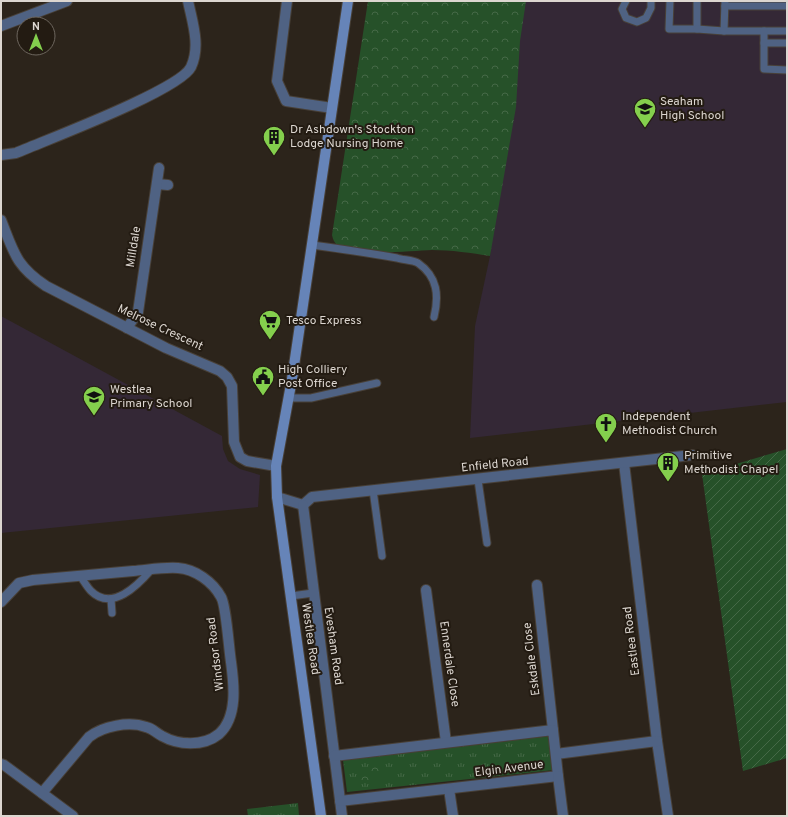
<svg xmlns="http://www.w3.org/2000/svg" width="788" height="817" viewBox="0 0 788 817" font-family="Overpass,sans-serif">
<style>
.education{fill:#342836}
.grass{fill:url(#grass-tufts)}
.forest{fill:url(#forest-crowns)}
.garden{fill:url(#garden-furrows)}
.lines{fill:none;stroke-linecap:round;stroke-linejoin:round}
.service-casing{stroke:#484038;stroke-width:9}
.minor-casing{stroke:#484038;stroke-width:12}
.secondary-casing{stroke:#484038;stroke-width:12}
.service{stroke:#4f6283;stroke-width:7}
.minor{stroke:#4f6283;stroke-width:10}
.secondary{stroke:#6684b8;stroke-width:10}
.labels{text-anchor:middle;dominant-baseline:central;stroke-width:4;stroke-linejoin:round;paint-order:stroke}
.poi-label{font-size:12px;fill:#dcd6d0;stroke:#231b12;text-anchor:start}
.street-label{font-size:12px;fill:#dcd6d0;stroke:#231b12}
</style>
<defs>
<pattern id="grass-tufts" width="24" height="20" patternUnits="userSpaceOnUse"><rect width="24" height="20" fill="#265129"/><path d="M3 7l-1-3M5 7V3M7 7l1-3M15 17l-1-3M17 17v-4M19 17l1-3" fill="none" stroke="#456947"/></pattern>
<pattern id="forest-crowns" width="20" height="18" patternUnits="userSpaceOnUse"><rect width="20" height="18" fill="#265129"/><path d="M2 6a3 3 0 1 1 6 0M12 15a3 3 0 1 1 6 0" fill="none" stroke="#456947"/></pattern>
<pattern id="garden-furrows" width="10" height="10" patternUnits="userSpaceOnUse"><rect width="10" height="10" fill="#265129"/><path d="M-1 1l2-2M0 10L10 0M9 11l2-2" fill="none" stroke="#456947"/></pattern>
</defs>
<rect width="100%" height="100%" fill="#2c241b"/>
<!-- education -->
<g class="education">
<polygon points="517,1 787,1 787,402 470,438 475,326 490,256"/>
<polygon points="1,316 222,436 223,449 228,461 240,469 260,475 258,507 1,533"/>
</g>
<!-- grass -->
<g class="grass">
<polygon points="550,736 554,770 347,792 343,760"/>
<polygon points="298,803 299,816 248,816 247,809"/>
</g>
<!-- forest -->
<g class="forest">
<path d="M 368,1 L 526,1 L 520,41 L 516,107 L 490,256 C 472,253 451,250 432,250 C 411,251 359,256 340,247 C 335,244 333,240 332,235 Z"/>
<path d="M 376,764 L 382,765 L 384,769 C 381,779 374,784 363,783 L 360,780 L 362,771 Z"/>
</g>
<!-- garden -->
<polygon class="garden" points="787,449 787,758 743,771 702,474"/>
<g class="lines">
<!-- service casing -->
<g class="service-casing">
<g id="service">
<polyline points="626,1 622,9 626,18 637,22 646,18 651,8 651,1"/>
<polyline points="670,1 669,29 697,29 697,1"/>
<polyline points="725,6 787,6"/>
<polyline points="697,29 724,31 725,1"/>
<polyline points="724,31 787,31"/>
<polyline points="764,31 764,69 787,70"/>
<polyline points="764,43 787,43"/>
<path d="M 312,245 C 341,249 369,253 397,258 C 403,260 413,260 418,263 C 438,277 439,296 434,317"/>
<polyline points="289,398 311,398 377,383"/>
<polyline points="478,480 487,543"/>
<polyline points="373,490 382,556"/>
<path d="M 80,576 C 84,581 87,587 91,591 C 112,612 138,585 151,570"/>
<polyline points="291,596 313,593"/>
<polyline points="111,599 112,613"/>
</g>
</g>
<!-- minor casing -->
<g class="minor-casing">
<g id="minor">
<polyline points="287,1 277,81 286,101 332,108"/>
<polyline points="1,26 67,1"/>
<path d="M 1,155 L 16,153 C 46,140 180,90 191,67 C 201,46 192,21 188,1"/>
<polyline points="157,184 168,185"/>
<path d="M 1,220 C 14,253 16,266 46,286 L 166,348 L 220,371 L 227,377 L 232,386 L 234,442 L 240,457 L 247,461 L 276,466"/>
<polyline points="127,328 138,312 159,168"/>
<polyline points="624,463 657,741 668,816"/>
<polyline points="277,497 303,505"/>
<polyline points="303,505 312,497 692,455"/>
<polyline points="303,505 342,816"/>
<polyline points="537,585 553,730"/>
<polyline points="426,590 446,742"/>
<path d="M 1,602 L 19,583 L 33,580 C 66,577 99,574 133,571 C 147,570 163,567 178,568 C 195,569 213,582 221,597 C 226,604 229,650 231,662 C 234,684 238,717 219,734 C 203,747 178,745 162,736 C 156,733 152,728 146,727 C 129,721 103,726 89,737 L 42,793"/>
<polyline points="556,754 657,741"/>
<polyline points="334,756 553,730 558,776 340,801"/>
<polyline points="1,764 4,765 73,816"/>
<polyline points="558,776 563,816"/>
<polyline points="449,789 453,816"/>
</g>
</g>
<!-- secondary casing -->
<g class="secondary-casing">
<polyline id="secondary" points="321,816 277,497 276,466 292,379 348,1"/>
</g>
<!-- service -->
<use href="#service" class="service"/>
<!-- minor -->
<use href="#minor" class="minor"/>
<!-- secondary -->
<use href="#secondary" class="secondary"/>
</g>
<!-- icons -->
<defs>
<g id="school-pin" transform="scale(1.15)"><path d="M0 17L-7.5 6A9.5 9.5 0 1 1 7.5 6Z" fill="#84cf4d" stroke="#231b12"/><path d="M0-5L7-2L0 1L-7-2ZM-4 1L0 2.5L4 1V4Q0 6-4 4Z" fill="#111"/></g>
<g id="building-pin" transform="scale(1.15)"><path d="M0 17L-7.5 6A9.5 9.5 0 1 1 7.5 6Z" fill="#84cf4d" stroke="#231b12"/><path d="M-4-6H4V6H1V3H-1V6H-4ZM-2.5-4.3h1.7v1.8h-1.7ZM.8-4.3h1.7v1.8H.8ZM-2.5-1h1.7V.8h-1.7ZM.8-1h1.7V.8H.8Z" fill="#111"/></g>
<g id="supermarket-pin" transform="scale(1.15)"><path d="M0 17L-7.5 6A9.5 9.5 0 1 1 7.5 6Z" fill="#84cf4d" stroke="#231b12"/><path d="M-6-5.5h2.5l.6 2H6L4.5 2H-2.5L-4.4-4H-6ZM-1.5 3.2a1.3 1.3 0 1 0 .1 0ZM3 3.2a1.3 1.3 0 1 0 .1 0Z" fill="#111"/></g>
<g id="civic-pin" transform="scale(1.15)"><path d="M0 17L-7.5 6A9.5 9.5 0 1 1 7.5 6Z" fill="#84cf4d" stroke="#231b12"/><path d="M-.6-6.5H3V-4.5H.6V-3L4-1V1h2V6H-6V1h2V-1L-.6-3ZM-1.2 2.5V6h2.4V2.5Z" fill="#111"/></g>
<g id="church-pin" transform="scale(1.15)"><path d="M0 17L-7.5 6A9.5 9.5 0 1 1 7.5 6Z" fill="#84cf4d" stroke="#231b12"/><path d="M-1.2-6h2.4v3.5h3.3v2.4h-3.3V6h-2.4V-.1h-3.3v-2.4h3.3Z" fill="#111"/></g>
</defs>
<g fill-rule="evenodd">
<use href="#school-pin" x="645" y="109"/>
<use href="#building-pin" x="274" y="137"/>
<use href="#supermarket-pin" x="270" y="321"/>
<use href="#civic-pin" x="263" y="377"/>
<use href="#school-pin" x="94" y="397"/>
<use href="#church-pin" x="606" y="424"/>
<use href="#building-pin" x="668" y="463"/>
</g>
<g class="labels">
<!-- poi labels -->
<g class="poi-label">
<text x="660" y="102">Seaham<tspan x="660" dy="14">High School</tspan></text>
<text x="290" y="130">Dr Ashdown's Stockton<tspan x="290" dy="14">Lodge Nursing Home</tspan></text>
<text x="286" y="321">Tesco Express</text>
<text x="278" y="370">High Colliery<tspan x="278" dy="14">Post Office</tspan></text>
<text x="110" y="390">Westlea<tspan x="110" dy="14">Primary School</tspan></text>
<text x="622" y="417">Independent<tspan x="622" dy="14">Methodist Church</tspan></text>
<text x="684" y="456">Primitive<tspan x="684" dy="14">Methodist Chapel</tspan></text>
</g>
<!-- street labels -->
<g class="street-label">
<text transform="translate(134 247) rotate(-81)">Milldale</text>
<text transform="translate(160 328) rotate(25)">Melrose Crescent</text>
<text transform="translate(495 465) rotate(-6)">Enfield Road</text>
<text transform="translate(310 639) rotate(82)">Westlea Road</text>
<text transform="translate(632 641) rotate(-97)">Eastlea Road</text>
<text transform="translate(333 646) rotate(82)">Evesham Road</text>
<text transform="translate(216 654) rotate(-97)">Windsor Road</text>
<text transform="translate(532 659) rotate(-97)">Eskdale Close</text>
<text transform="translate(449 664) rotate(82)">Ennerdale Close</text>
<text transform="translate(509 769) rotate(-7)">Elgin Avenue</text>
</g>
</g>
<!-- border -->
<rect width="788" height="817" fill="none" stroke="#dcd6d0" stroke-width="4"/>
<!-- north arrow -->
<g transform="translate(36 36)"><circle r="19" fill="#231b12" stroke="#6d665e"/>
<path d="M0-3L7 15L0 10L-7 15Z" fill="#84cf4d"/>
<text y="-6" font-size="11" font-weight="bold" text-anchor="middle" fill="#dcd6d0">N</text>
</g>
</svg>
